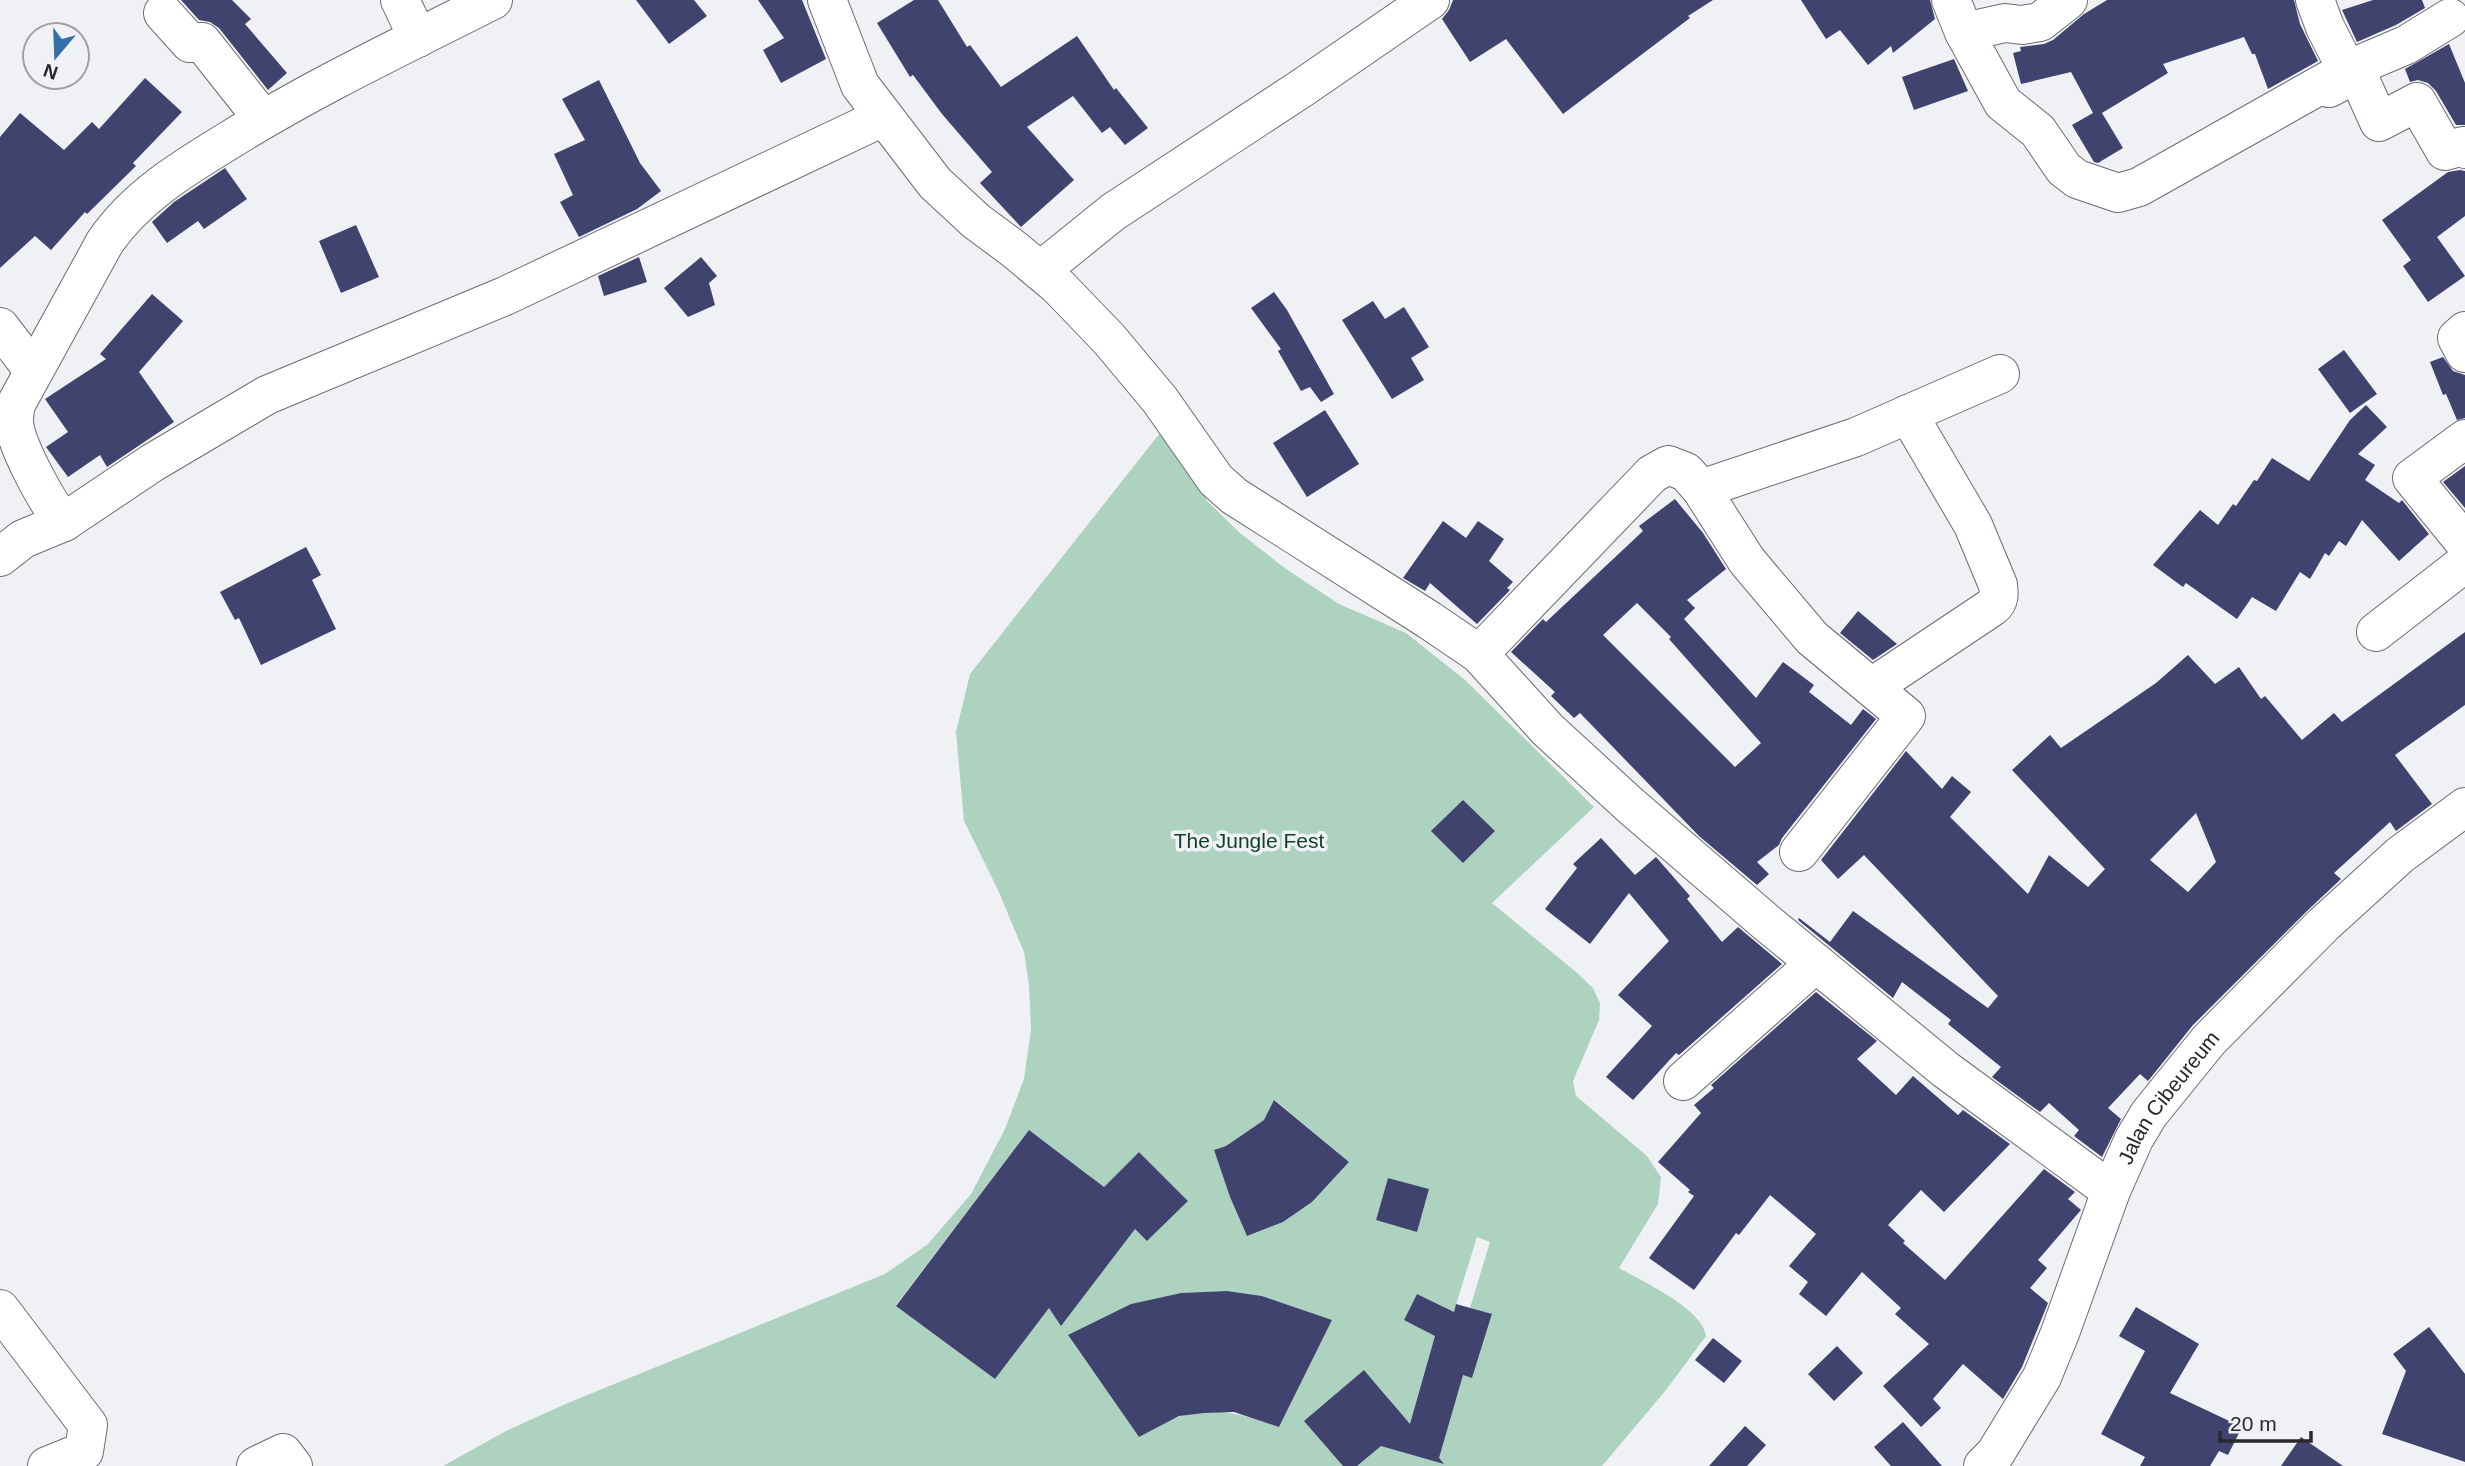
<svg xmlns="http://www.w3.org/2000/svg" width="2465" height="1466" viewBox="0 0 2465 1466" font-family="Helvetica,sans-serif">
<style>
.green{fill:#add2c0;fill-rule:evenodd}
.building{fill:#3f436e;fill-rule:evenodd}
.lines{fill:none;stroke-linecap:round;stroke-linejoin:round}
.minor-casing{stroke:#6b6c6f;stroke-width:40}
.minor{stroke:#fff;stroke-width:38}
.labels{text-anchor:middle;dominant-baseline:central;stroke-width:7;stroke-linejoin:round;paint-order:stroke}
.park-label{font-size:21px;fill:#0e3e2c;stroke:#f0f1f5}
.street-label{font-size:21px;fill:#29292b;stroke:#f0f1f5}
</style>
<rect width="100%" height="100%" fill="#f0f1f5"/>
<!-- green -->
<path class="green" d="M 1167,424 L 1185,443 L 1191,465 L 1207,501 L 1240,533 L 1286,569 L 1339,604 L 1406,633 L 1465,680 L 1594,807 L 1492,903 L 1576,972 L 1593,988 L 1600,1003 L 1599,1020 L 1573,1081 L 1576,1096 L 1647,1156 L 1661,1177 L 1658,1204 L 1619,1268 C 1642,1281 1703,1309 1706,1336 L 1666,1390 L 1602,1466 L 1357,1466 L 1389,1439 L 1371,1417 L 1390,1400 L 1364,1370 L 1305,1421 L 1343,1466 L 443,1466 L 506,1431 L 570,1402 L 885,1274 L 928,1244 L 971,1194 L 1005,1129 L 1024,1079 L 1031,1029 L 1029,985 L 1024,952 L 998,890 L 964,821 L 956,732 L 970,674 ZM 1275,1100 L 1349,1162 L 1312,1202 L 1283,1222 L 1247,1236 L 1230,1197 L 1214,1150 L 1226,1146 L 1264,1120 ZM 1029,1130 L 1090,1176 L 1075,1196 L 1129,1236 L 1081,1299 L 1065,1287 L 995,1379 L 896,1305 ZM 1139,1152 L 1188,1201 L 1147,1241 L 1098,1193 ZM 1388,1178 L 1429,1189 L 1417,1231 L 1376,1220 ZM 1477,1237 L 1490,1242 L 1470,1308 L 1492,1315 L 1472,1378 L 1437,1366 ZM 1227,1291 L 1262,1296 L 1332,1320 L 1279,1427 C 1246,1416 1213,1404 1178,1417 C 1164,1422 1152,1431 1139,1437 L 1069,1337 L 1131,1304 L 1182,1293 ZM 1417,1294 L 1444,1307 L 1431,1333 L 1404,1320 ZM 1425,1373 L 1460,1383 L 1438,1461 L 1403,1452 Z"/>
<!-- building -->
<g class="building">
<polygon points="181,0 232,0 251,19 245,24 287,73 268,90 219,28 210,22 199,20"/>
<polygon points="636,0 694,0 707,16 669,44"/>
<polygon points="758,0 802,0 826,59 781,83 763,50 784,38"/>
<polygon points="914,0 938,0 967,47 970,45 1001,87 1077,36 1114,90 1116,88 1148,128 1125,145 1110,127 1102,133 1073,96 1027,127 1074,180 1021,227 980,183 992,172 942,114 913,75 910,77 877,23"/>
<polygon points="1453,0 1713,0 1688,16 1690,18 1563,114 1506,39 1470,62 1442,19 1449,10"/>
<polygon points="1801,0 1930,0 1935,19 1893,53 1891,46 1868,65 1840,30 1826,39"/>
<polygon points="2107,0 2294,0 2300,24 2318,61 2268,89 2255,54 2252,54 2244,37 2163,64 2168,73 2102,113 2123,148 2098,163 2094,162 2072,125 2093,113 2071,72 2021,84 2013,53 2021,51 2020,47 2044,44 2053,40 2084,14"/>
<polygon points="2373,0 2422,0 2425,8 2396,25 2357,42 2342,10"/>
<polygon points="2449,44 2465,83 2465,125 2456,125 2436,91 2428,83 2418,80 2410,82 2405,69"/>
<polygon points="1954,59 1968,91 1914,110 1902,77"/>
<polygon points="145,78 182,112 133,163 136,166 87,214 85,212 51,250 35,236 0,268 0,137 20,113 64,150 92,122 99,129"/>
<polygon points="599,80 640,163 661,191 637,209 579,237 560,202 573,195 554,154 585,140 562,99"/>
<polygon points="225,168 247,199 204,229 198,221 167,243 152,222 174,202"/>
<polygon points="2460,170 2465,171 2465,216 2437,237 2465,276 2428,302 2403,266 2411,260 2382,220 2448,172"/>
<polygon points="356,225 379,277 341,293 319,241"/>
<polygon points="639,257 647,282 604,296 598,276"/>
<polygon points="701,257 717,276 709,283 715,305 688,317 664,288"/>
<polygon points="1274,292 1287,310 1334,394 1321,402 1310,387 1301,391 1278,351 1281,349 1251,308"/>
<polygon points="152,294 183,321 139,372 174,422 107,467 100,455 68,477 46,447 68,432 45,399 106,359 100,354"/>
<polygon points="1373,301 1385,319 1404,307 1429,347 1411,358 1424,380 1392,399 1342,320"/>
<polygon points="2344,350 2377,394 2350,413 2318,369"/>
<polygon points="2443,357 2453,371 2465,375 2465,418 2457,420 2446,394 2443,395 2430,362"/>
<polygon points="2366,405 2387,427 2358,454 2375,465 2365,480 2399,503 2402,500 2429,534 2399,561 2362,520 2346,546 2339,541 2329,556 2325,553 2310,579 2300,572 2276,611 2252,597 2237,619 2186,583 2183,587 2153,565 2200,510 2218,525 2233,504 2236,506 2254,480 2257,481 2272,458 2309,481 2350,420"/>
<polygon points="1325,410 1359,464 1307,497 1273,443"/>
<polygon points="2465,466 2465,508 2443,482"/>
<path d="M 1675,499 L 1703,533 L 1726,569 L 1687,600 L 1695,608 L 1684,619 L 1756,698 L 1783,662 L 1814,685 L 1809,692 L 1851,725 L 1863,709 L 1876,719 L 1782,838 L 1779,845 L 1757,862 L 1769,874 L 1757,885 L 1699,836 L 1580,713 L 1574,718 L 1551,696 L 1555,692 L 1511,652 L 1543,619 L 1546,622 L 1643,531 L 1639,526 ZM 1637,603 L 1671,637 L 1669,639 L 1761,743 L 1735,767 L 1603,635 Z"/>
<polygon points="1443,521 1466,538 1478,521 1504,539 1489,561 1513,582 1507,588 1510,590 1477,624 1430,583 1425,591 1403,578"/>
<polygon points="306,547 321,575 312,580 336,629 261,665 239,618 235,620 220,592"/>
<polygon points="1858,611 1897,644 1873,660 1840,633"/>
<path d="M 2465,632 L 2465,705 L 2395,755 L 2432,804 L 2396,831 L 2390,822 L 2334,873 L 2341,879 L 2308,910 L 2193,1025 L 2148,1081 L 2140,1074 L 2108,1108 L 2121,1119 L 2102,1157 L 2074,1136 L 2079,1130 L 2049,1103 L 2040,1112 L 1992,1077 L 2001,1067 L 1948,1024 L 1951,1020 L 1902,982 L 1893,998 L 1798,920 L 1799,918 L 1830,942 L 1853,911 L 1988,1008 L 1998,996 L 1864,855 L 1838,879 L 1821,860 L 1906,751 L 1942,789 L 1952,776 L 1971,792 L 1950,817 L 2028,894 L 2049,855 L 2088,887 L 2105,869 L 2012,770 L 2050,735 L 2061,748 L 2156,683 L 2188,655 L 2215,684 L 2239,667 L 2261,699 L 2265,696 L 2302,740 L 2334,713 L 2342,722 ZM 2196,813 L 2216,862 L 2188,892 L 2150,860 Z"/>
<polygon points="1463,800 1495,831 1463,863 1431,831"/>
<polygon points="1601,838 1635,875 1656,857 1690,896 1687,899 1722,942 1738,927 1782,964 1679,1055 1676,1053 1633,1100 1606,1077 1652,1026 1618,995 1669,941 1629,893 1590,944 1545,909 1577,868 1573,864"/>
<polygon points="1816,992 1877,1041 1857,1059 1896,1095 1913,1076 1958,1115 1963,1110 2010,1144 1944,1212 1921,1190 1888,1225 1905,1241 1903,1243 1945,1280 2044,1169 2075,1192 2068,1199 2081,1210 2038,1260 2047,1268 2030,1288 2048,1303 2022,1367 2003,1399 1963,1364 1933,1399 1941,1408 1921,1427 1883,1386 1929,1344 1895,1314 1901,1308 1862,1272 1826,1316 1799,1294 1808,1282 1789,1266 1816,1234 1770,1195 1739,1235 1736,1233 1694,1290 1649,1258 1694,1196 1688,1192 1690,1190 1658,1162 1701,1113 1694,1105 1714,1088 1711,1085"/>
<polygon points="1274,1100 1349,1162 1312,1202 1283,1222 1247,1236 1230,1197 1214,1150 1226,1146 1264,1120"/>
<polygon points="1029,1130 1104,1187 1139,1152 1188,1201 1147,1241 1135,1229 1061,1326 1049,1308 995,1379 896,1306"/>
<polygon points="1388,1178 1429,1189 1417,1232 1376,1220"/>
<polygon points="1227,1291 1262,1296 1332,1320 1279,1427 1234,1412 1204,1413 1179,1416 1139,1437 1068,1335 1131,1304 1181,1293"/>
<polygon points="1417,1294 1454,1312 1456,1304 1492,1314 1472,1378 1463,1375 1439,1458 1444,1464 1381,1446 1357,1466 1343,1466 1304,1421 1364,1370 1410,1424 1435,1336 1404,1320"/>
<polygon points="2136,1307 2199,1344 2170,1393 2242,1427 2228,1455 2219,1451 2210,1466 2140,1466 2145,1457 2101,1434 2145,1351 2119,1336"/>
<polygon points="2429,1327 2465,1374 2465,1462 2382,1434 2406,1371 2393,1354"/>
<polygon points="1713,1338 1742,1361 1724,1383 1695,1360"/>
<polygon points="1837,1346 1863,1373 1834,1401 1808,1374"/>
<polygon points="1903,1422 1942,1466 1891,1466 1874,1447"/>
<polygon points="1745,1426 1766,1445 1747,1466 1709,1466"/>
<polygon points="2301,1437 2343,1466 2281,1466"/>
</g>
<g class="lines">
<!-- minor casing -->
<g class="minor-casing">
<g id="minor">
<polyline points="400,0 418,38"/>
<polyline points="827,0 860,85 935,183 976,221 1015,250 1058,286 1109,339 1160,400 1216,480 1234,496 1429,620 1479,654 1548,730 1631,806 1767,923 1946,1070 2111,1191"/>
<polyline points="1951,0 1964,32 2003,103 2038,131 2064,169 2077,179 2118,193 2139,187 2347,70 2406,45 2450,18"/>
<polyline points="2315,0 2325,27 2347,70"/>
<polyline points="163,13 190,43 202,42 263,119"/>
<polyline points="1964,32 2005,23 2022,25 2040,22 2068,0"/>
<polyline points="2329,88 2357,73 2379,122 2417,102 2445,151 2463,146 2465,149"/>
<polyline points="1040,271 1113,212 1302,88 1430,0"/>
<polyline points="0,327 33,370"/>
<polyline points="2465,331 2457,338 2465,353"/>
<polyline points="2465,439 2412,478 2465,543"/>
<polyline points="1701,489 1856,437 2000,374"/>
<polyline points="64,522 152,463 267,395 505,296 883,117"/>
<path d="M 0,557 L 23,539 L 64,522 C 48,505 15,444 14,421 C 14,415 15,409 16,404 L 105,242 C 136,197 182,169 228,141 C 313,88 404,45 493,0"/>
<polyline points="2376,632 2465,563"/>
<polyline points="1479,654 1652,474 1668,465 1686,472 1701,489 1747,561 1812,638 1906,716 1799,852"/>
<path d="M 1872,687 L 1992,607 C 2000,601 1999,594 1998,585 L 1973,525 L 1908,414"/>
<polyline points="1683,1081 1816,963"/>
<polyline points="0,1309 88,1425 84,1451 47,1466"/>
<polyline points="256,1466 283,1453 293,1466"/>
<path id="s1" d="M 1983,1466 L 1995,1454 L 2042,1377 L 2060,1333 L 2111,1191 L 2134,1139 L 2149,1114 L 2209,1040 L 2323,925 L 2400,855 L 2465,807"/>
</g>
</g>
<!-- minor -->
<use href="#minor" class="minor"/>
</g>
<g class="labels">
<!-- park labels -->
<g class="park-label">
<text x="1249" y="840">The Jungle Fest</text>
</g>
<!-- street labels -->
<g class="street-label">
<text stroke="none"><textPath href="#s1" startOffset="416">Jalan Cibeureum</textPath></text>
</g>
</g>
<!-- north arrow -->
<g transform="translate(56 56) rotate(199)"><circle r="33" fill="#f0f1f5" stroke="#a0a1a4" stroke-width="2"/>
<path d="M0-5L12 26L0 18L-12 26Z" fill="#3171a7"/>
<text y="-10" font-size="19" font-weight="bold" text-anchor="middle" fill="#29292b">N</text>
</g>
<!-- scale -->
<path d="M2220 1431v10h91v-10" fill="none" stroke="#29292b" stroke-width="3.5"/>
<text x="2230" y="1431" font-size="21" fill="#29292b" stroke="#f0f1f5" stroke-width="5" paint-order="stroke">20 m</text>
</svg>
